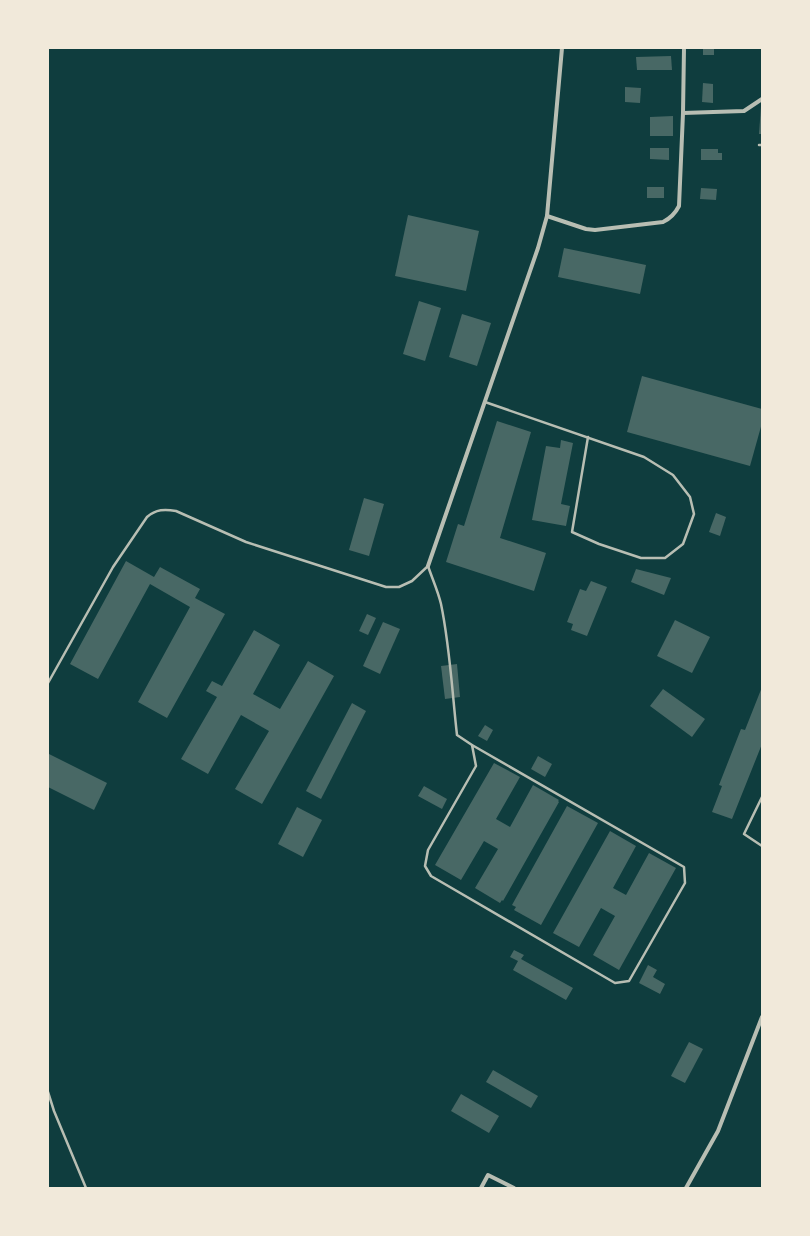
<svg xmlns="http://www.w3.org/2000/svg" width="810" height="1236" viewBox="0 0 810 1236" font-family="'Open Sans',sans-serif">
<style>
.building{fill:#486865}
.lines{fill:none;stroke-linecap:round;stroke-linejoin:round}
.service{stroke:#b8beb3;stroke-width:2.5}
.minor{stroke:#b8beb3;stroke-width:4}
</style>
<rect width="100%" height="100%" fill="#0f3d3e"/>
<!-- building -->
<g class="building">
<rect x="703" y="48" width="11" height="7"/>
<polygon points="671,56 672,70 637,70 636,57"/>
<polygon points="703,83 713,84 713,103 702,102"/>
<polygon points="625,87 641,88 640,103 625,102"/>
<polygon points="761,106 762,106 762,134 759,134"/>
<polygon points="673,116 673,136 650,136 650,117"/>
<polygon points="650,148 669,148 669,160 650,159"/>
<polygon points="701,149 718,149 718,153 722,153 722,160 701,160"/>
<rect x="647" y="187" width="17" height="11"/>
<polygon points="701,188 717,189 716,200 700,199"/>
<polygon points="408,215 479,231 466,291 395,276"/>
<polygon points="564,248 646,265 640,294 558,277"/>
<polygon points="419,301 441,308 425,361 403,354"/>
<polygon points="462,314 491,323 477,366 449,357"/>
<polygon points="642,376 762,409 762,423 750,466 627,432"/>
<polygon points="497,421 531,432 500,538 546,553 534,591 446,562 458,524 464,526"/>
<polygon points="561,440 573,443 561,504 570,506 566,526 532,520 546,446 560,448"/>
<polygon points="364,498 384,504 369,556 349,550"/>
<polygon points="716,513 726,517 720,536 709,532"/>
<polygon points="126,561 154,577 160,567 200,589 195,598 225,614 167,718 138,702 190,607 150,584 98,679 70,664"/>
<polygon points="636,569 671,578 664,595 631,582"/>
<polygon points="591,581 607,587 587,636 571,630 573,624 567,622 580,589 586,591"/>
<polygon points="367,614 376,618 368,635 359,631"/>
<polygon points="675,620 710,637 692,673 657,656"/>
<polygon points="383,622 400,629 380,674 363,666"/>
<polygon points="254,630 280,645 253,694 280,709 308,661 334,676 262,804 235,789 269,731 241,715 208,774 181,759 217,697 206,691 212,681 222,686"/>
<polygon points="457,664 460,697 445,699 441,666"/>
<polygon points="762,687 762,744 732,819 712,812 722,786 719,785 741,729 745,730"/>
<polygon points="663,689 705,719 692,737 650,706"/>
<polygon points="352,703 366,711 321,799 306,791"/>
<polygon points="485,725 493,730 487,741 478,736"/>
<polygon points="49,754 107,783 94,810 48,787"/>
<polygon points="538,756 552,764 545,777 531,769"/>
<polygon points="494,763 520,777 496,819 510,827 533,785 559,800 558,801 559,802 503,901 502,900 500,903 475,888 498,849 484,841 461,880 435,865"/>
<polygon points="424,786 447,799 442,809 418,796"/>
<polygon points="567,806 598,823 541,925 514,910 516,907 512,905"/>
<polygon points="297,807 322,820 303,857 278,844"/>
<polygon points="610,831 636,846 613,888 626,895 649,853 676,868 619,970 593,955 615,916 601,908 579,947 553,933"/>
<polygon points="514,950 524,955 521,959 573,988 566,1000 513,970 518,961 510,957"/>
<polygon points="648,965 657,970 653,977 665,984 660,994 639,983"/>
<polygon points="689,1042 703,1049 685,1083 671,1076"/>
<polygon points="493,1070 538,1096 531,1108 486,1082"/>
<polygon points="461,1094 499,1116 489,1133 451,1111"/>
</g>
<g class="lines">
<!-- service -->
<g class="service">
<polyline points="759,145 762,145"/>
<polyline points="485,402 644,457 673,475 690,497 694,514 683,544 665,558 641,558 599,544 572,532 588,437"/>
<path d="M 48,683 L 113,567 L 147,517 C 156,509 165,509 176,511 L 246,542 L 386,587 L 399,587 L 412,581 L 428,566 C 432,578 438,591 441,604 C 450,647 452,691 457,735 L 472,745 L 476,766 L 428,850 L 425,866 L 431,876 L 615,983 L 629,981 L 685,883 L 684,867 L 472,745"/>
<polyline points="762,797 744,834 762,846"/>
<polyline points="48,1092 54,1111 86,1188"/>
</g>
<!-- minor -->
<g class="minor">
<polyline points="683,113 744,111 762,99"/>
<path d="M 547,216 L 586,229 L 595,230 L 663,222 C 671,218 675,214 679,206 L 683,113 L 684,48"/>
<polyline points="428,566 538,248 547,216 562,48"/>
<polyline points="481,1188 488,1175 514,1188"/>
<polyline points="686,1188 718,1131 762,1017"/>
</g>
</g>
<!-- border -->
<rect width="810" height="1236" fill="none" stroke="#f1e9da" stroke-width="98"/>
</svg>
